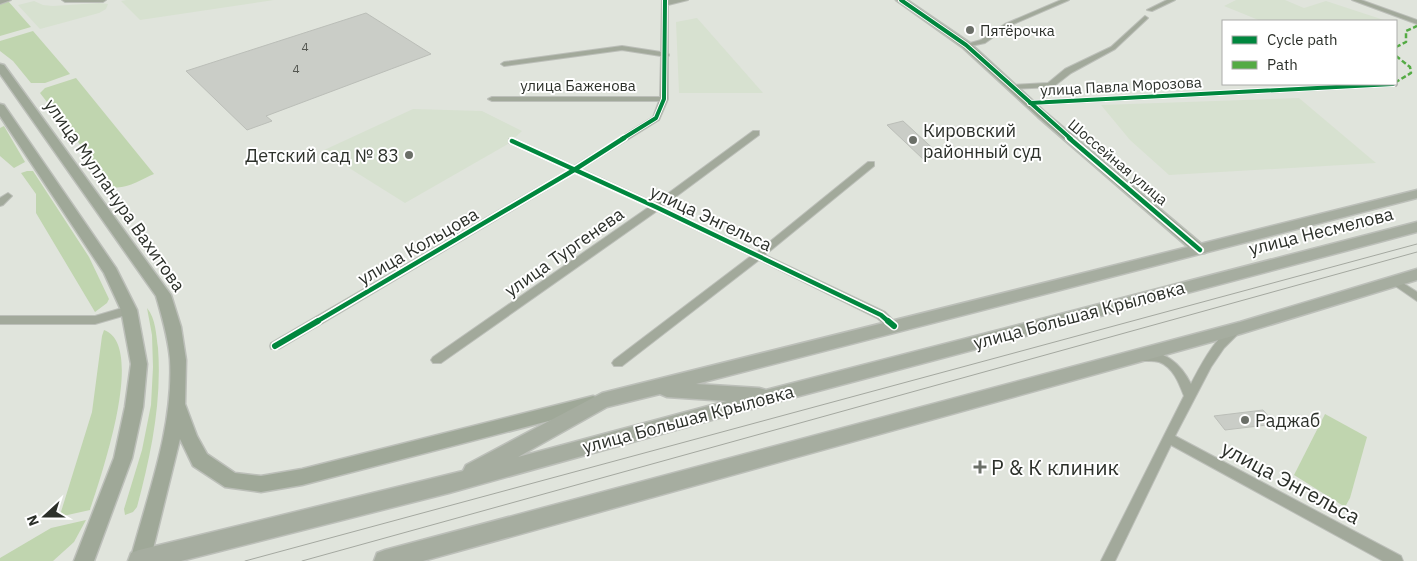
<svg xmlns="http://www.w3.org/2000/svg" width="1417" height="561" viewBox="0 0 1417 561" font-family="'IBM Plex Sans',sans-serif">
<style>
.built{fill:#d7e1d0}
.green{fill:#c0d5af}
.building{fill:#cacdc7;stroke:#bbbeb8}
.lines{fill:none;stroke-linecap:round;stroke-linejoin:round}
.street-casing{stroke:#bcbfb9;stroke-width:2}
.secondary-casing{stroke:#bcbfb9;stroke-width:3}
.primary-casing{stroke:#bcbfb9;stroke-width:3}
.street{fill:#a2a99b;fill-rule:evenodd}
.secondary{fill:#9fa898;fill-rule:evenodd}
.primary{fill:#a6ada0;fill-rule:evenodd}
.tram{stroke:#a4a8a0;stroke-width:1}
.quiet{stroke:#54ab44;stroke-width:2.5;stroke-dasharray:5 2.5;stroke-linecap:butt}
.cycleway-far2-casing{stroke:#fff;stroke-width:6}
.cycleway-far1-casing{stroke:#fff;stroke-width:8}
.cycleway-casing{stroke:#fff;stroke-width:9}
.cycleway-far2{stroke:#00873e;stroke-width:4}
.cycleway-far1{stroke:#00873e;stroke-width:4.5}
.cycleway{stroke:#00873e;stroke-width:6}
.poi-dot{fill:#6b6f68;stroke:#fff;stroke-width:2}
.labels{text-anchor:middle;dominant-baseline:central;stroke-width:4;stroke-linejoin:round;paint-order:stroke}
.far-number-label{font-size:12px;fill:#545751}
.far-poi-label{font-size:15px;fill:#2c302a;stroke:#fff;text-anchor:start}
.far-street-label{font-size:15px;fill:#2c302a;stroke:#fff}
.poi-label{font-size:18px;fill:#2c302a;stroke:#fff;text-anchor:start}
.street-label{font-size:18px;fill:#2c302a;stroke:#fff}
.near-poi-label{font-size:21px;fill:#2c302a;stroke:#fff;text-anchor:start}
.near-street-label{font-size:21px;fill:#2c302a;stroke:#fff}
</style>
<rect width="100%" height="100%" fill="#e0e4dc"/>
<!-- built -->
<g class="built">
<polygon points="126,0 274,0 140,20 121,1"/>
<polygon points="1236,0 1285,0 1304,8 1326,1 1387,21 1261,21 1224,6"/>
<polygon points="34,1 43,5 53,6 99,3 108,4 106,9 99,13 40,29 18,5"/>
<polygon points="697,18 763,93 679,93 676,22"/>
<polygon points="1299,98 1376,163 1169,175 1130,140 1101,105"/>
<polygon points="413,109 482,111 522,131 508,144 405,203 322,151"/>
</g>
<!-- green -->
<g class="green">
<polygon points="8,1 31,27 0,36 0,3"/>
<polygon points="33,31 70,74 45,83 31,83 13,61 0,51 0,41"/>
<path d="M 76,78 L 154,174 C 142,179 125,190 113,187 L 40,93 L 45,88 Z"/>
<polygon points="4,126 25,162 14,168 0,156 0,128"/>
<polygon points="27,171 33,171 89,257 109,299 107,303 95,312 36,213 36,194 21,173"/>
<path d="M 147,308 C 156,319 156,335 158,348 C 162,402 151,455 137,507 L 133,512 L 125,515 L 124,509 L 142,450 L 151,405 L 153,367 L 152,335 Z"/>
<path d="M 104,330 C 147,345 100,479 90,510 L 63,516 L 60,515 L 92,412 L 102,336 Z"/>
<polygon points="1325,414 1367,437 1350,498 1345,507 1294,475"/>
<polygon points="86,520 74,542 53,561 0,561 0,558 51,528"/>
</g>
<!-- building -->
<g class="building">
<polygon points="366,13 431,54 266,116 272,121 247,130 186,71"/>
<polygon points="903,121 940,155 923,159 887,125"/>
<polygon points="1263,410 1275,424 1225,430 1214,416"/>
</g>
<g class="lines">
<!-- street casing -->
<g class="street-casing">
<g id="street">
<polygon points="0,0 11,0 0,4"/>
<polygon points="62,0 106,0 103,2 65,2"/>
<polygon points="662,0 688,0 668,5 668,53 669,55 668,57 668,99 659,120 581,169 655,203 753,131 759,131 759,135 662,207 757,252 868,162 874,162 874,166 765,255 885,312 899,326 898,329 890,329 877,318 759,260 622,366 614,366 612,363 614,360 751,256 657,211 441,363 433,363 431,360 433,357 649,207 575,173 279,349 271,349 270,346 271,343 568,170 509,143 509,139 515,139 574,166 653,117 659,101 492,101 488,99 492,97 660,97 661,56 622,50 504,66 501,64 504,62 622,46 661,52"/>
<polygon points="1061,0 1069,0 1009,26 985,43 966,47 963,45 981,40 1005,24"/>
<polygon points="1167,0 1175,0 1152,11 1147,10"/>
<polygon points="1352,0 1361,0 1417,20 1417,24"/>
<polygon points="1145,16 1148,18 1147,19 1115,49 1071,73 1053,87 1013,89 1009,87 1013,85 1048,83 1065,69 1111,47"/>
<polygon points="1396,83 1397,84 1396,86 1393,86 1030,105 1026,103 1030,101"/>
<polygon points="8,193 12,196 3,205 0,206 0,198"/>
<polygon points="1395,278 1417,292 1417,301 1391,283 1390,281"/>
<polygon points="129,306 134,310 133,313 95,324 0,324 0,316 95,316"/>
<path d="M 1237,326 L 1241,327 L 1242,330 L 1224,348 L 1211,367 L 1175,436 L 1401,556 L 1403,561 L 1383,561 L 1171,445 L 1115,561 L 1101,561 L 1184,396 C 1179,383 1173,367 1159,362 C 1152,360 1146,362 1139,360 L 1137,357 L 1139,354 C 1163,347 1181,364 1191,384 C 1200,367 1217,332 1237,326 Z"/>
</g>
</g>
<!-- secondary casing -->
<g class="secondary-casing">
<g id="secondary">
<polygon points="896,0 907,0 970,43 1046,113 1205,247 1207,250 1205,253 1195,253 1038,117 962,47"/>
<path d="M 0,64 L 4,65 L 171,295 L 181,327 L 186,360 L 185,404 L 197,436 L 207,454 L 235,473 L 261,476 L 302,469 L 593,396 L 599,398 L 602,403 L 599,408 L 302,485 L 261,492 L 225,487 L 193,466 L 180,439 L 150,561 L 130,561 C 147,497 174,427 170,359 C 168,337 162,317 156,296 L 0,74 Z"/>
<polygon points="0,104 4,105 116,268 137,310 147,364 143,407 132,458 94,561 74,561 114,458 125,407 131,364 121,310 104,273 0,116"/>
</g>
</g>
<!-- primary casing -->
<g class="primary-casing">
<g id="primary">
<path d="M 1417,190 L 1417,198 L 696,384 L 759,388 L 766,390 L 1417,222 L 1417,232 L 773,403 L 449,493 L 181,561 L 128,561 L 131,553 L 139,550 L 463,471 L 466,465 L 602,393 ZM 660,394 L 667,397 L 727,401 L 518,457 L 607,407 Z"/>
<polygon points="1417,269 1417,280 1240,334 423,561 374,561 377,553 385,550 1240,322"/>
</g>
</g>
<!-- street -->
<use href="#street" class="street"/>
<!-- secondary -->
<use href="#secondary" class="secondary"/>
<!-- primary -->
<use href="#primary" class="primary"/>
<!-- tram -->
<g class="tram">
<polyline points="245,561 1417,244"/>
<polyline points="302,561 1417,252"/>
</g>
<!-- quiet -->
<g class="quiet">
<polyline points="1396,47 1406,42 1406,31 1417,26"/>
<polyline points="1396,56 1410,67 1411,73 1396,82"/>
</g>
<!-- cycleway-far2 casing -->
<g class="cycleway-far2-casing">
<g id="cycleway-far2">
<polyline points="901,0 966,45 1071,139"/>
<polyline points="1030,103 1393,84"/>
<polyline points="622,139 656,118 664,99 665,0"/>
</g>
</g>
<!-- cycleway-far1 casing -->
<g class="cycleway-far1-casing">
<g id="cycleway-far1">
<polyline points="1069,138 1200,250"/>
<polyline points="512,141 656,207 881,315 889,322"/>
<polyline points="316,322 574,170 624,138"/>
</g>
</g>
<!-- cycleway casing -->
<g class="cycleway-casing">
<g id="cycleway">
<polyline points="888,321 894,326"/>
<polyline points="275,346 318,321"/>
</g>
</g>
<!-- cycleway-far2 -->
<use href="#cycleway-far2" class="cycleway-far2"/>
<!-- cycleway-far1 -->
<use href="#cycleway-far1" class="cycleway-far1"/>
<!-- cycleway -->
<use href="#cycleway" class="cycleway"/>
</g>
<!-- markers -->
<g class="poi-dot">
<circle cx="970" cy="30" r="5"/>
<circle cx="913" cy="140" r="5"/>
<circle cx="409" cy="155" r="5"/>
<circle cx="1245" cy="420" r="5"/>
<path d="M977.5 459.5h5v5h5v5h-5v5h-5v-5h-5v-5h5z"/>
</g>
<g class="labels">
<!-- far-number labels -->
<g class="far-number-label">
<text x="305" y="46">4</text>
<text x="296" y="68">4</text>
</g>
<!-- far-poi labels -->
<g class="far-poi-label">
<text x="980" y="30">Пятёрочка</text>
</g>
<!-- far-street labels -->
<g class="far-street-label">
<text x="578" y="85">улица Баженова</text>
<text transform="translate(1121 86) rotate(-3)">улица Павла Морозова</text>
<text transform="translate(1118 162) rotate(40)">Шоссейная улица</text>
</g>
<!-- poi labels -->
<g class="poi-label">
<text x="923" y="130">Кировский<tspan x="923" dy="21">районный суд</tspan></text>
<text x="399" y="155" text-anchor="end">Детский сад № 83</text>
<text x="1255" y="420">Раджаб</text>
</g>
<!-- street labels -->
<g class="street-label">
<text transform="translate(115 195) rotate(55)">улица Мулланура Вахитова</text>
<text transform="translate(711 218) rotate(25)">улица Энгельса</text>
<text transform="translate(1321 231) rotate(-14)">улица Несмелова</text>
<text transform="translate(418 246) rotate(-30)">улица Кольцова</text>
<text transform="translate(564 252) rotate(-35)">улица Тургенева</text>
<text transform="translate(1079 315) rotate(-15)">улица Большая Крыловка</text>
<text transform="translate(688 419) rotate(-15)">улица Большая Крыловка</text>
</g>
<!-- near-poi labels -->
<g class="near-poi-label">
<text x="991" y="467">Р &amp; К клиник</text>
</g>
<!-- near-street labels -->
<g class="near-street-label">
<text transform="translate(1291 482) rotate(28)">улица Энгельса</text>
</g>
</g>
<!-- legend -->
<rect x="1222" y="20" width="175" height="65" fill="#ffffff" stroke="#abacaa"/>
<rect x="1232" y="36" width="25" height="8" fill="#00873e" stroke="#abacaa"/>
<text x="1267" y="45" font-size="15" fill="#2c302a">Cycle path</text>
<rect x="1232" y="61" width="25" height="8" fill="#54ab44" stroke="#abacaa"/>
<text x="1267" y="70" font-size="15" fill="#2c302a">Path</text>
<!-- north arrow -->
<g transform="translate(45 516) rotate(249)" stroke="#ffffff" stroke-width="4" paint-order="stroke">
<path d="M0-4L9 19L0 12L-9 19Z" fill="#2c302a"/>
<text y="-8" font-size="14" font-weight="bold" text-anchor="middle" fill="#2c302a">N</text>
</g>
</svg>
